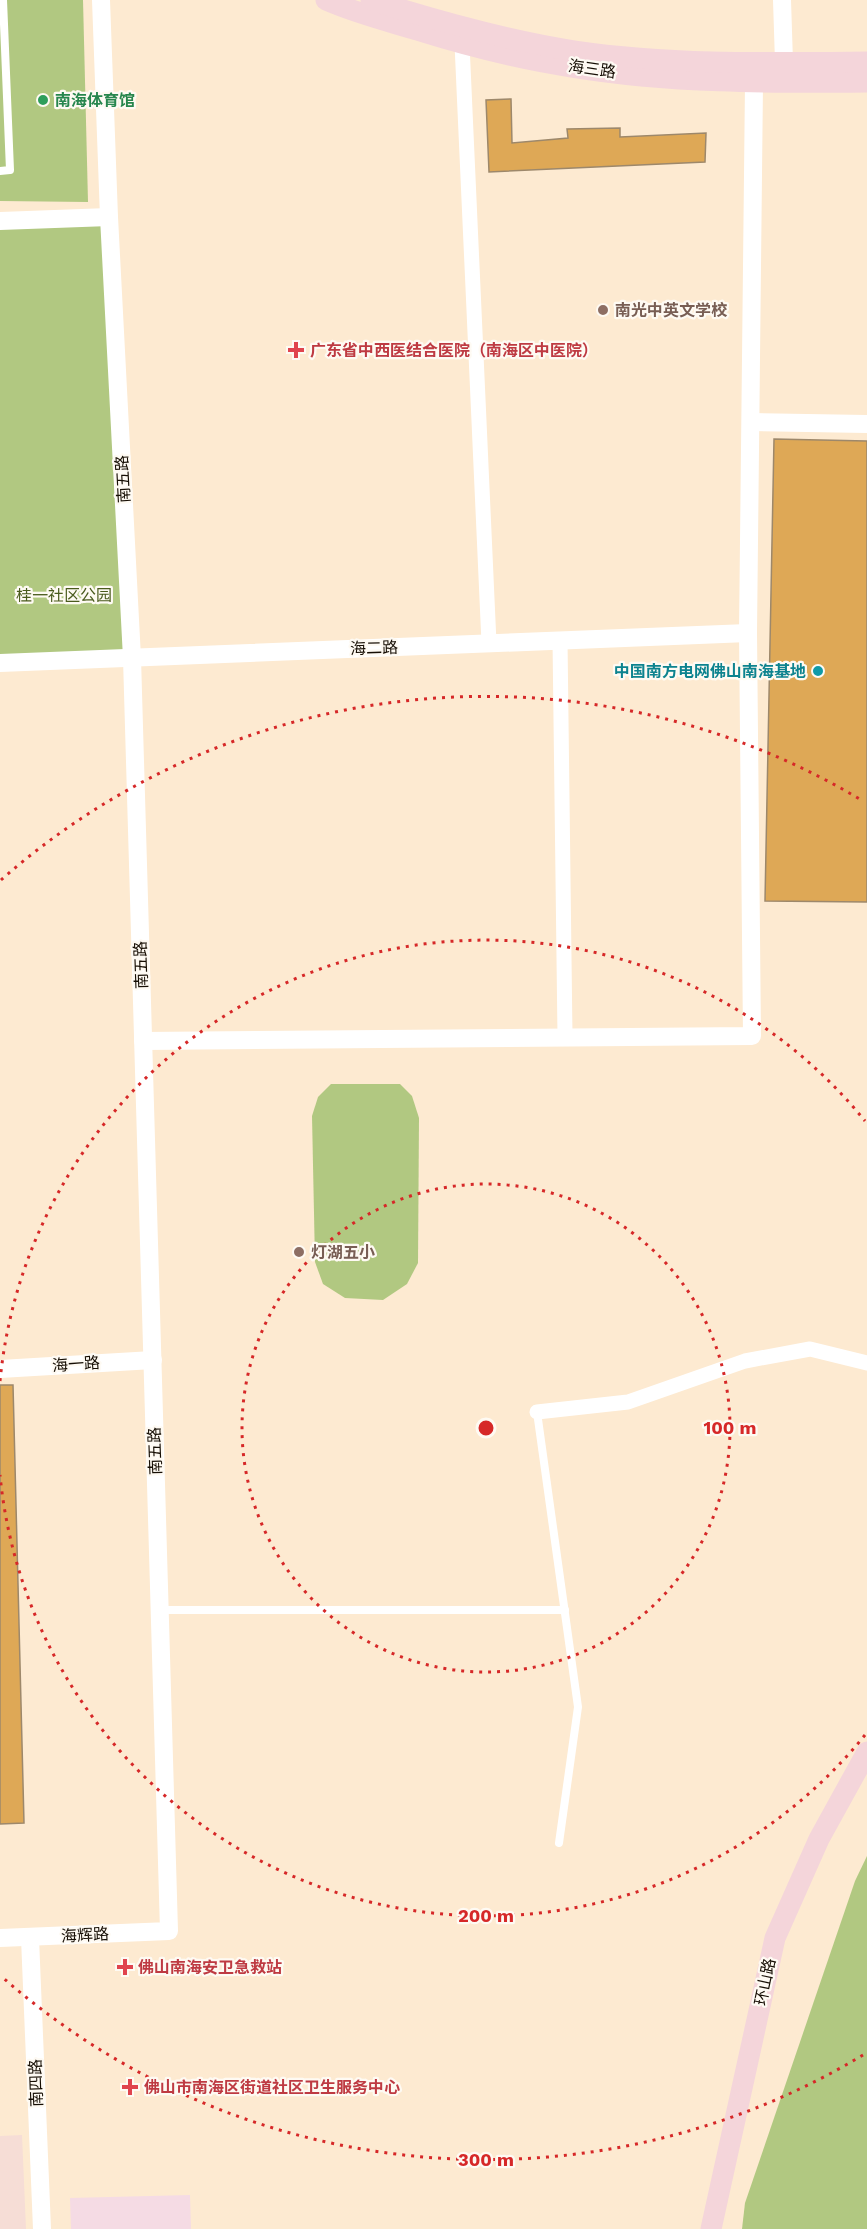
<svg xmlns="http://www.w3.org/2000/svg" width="867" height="2229" viewBox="0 0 867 2229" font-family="'Work Sans','Noto Sans SC',sans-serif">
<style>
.commercial{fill:#f5dbe4}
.industrial{fill:#f6ddd6}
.green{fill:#b1c881}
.building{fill:#dea856;stroke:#9d886b;stroke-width:1.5}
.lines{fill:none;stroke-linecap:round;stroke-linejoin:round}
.service{stroke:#fff;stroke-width:8}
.minor{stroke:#fff;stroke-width:15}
.tertiary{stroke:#fff;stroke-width:18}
.secondary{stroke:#f4d5da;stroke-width:21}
.ring{fill:none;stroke:#d62828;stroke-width:3;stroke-dasharray:3 6}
.leisure-dot{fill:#2e9e5b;stroke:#fefaf3;stroke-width:2}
.education-dot{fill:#8d6e63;stroke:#fefaf3;stroke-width:2}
.health-dot{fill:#e0444e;stroke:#fefaf3;stroke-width:2}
.culture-dot{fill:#0f9aa8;stroke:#fefaf3;stroke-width:2}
.labels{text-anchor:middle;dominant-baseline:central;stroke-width:4.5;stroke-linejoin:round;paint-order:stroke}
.street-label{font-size:16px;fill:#160e04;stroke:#fefaf3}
.leisure-label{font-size:16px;font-weight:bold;fill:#27864d;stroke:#fefaf3;text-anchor:start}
.education-label{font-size:16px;font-weight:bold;fill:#785e54;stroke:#fefaf3;text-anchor:start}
.health-label{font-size:16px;font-weight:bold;fill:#be3a42;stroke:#fefaf3;text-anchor:start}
.park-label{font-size:16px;fill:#4a5b1d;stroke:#fefaf3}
.culture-label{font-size:16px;font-weight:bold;fill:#0d838f;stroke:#fefaf3;text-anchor:end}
.centre{fill:#d62828;stroke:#fefaf3;stroke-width:3}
.ring-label{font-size:18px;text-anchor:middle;font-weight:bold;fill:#d62828;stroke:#fefaf3;stroke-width:4.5;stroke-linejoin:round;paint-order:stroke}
</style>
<rect width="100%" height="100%" fill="#fdead1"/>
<!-- commercial -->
<polygon class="commercial" points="190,2195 191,2229 71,2229 70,2198"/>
<!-- industrial -->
<polygon class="industrial" points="22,2135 26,2229 0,2229 0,2136"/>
<!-- green -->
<g class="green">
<polygon points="0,0 83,0 88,202 0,201"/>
<polygon points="109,217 132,658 0,663 0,221"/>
<polygon points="331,1084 400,1084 412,1096 419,1118 418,1263 407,1284 383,1300 345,1298 323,1284 315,1262 312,1116 318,1097"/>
<polygon points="867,1856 867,2229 742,2229 745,2203 855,1881"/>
</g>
<!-- building -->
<g class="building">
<polygon points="511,99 512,143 568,138 567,129 620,128 620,137 706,133 705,162 489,172 486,100"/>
<polygon points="774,439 867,441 867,902 765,901"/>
<polygon points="0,1385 13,1385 24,1823 0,1824"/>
</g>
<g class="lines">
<!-- service -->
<g class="service">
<polyline points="0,171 10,170 3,0"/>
<polyline points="537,1412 578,1707 559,1843"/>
<polyline points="160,1610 565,1610"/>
</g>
<!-- minor -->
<g class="minor">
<polyline points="462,44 489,643"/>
<polyline points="560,640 565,1036"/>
<polyline points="537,1412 628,1402 745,1361 810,1349 867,1363"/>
</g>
<!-- tertiary -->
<g class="tertiary">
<polyline points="782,0 784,62"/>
<polyline points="0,221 109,217"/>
<polyline points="751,422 867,424"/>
<polyline points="0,663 748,633"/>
<polyline points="143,1041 752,1036 748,633 754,83"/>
<polyline points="0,1369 153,1360"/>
<polyline points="0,1938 169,1931 132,658 109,217 101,0"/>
<polyline points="30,1938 42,2229"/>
</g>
<!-- secondary -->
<g class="secondary">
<path d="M 326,0 C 355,13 387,21 417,30 C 468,46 519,59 572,67 C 669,83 769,83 867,82"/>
<path d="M 371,0 C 437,21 505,40 575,51 C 671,65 770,63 867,62"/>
<polyline points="711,2229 775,1938 819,1839 867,1752"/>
</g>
</g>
<!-- distance rings -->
<g class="ring">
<circle cx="486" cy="1428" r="244"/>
<path d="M865 1735A488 488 0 0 1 0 1475M0 1381A488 488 0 0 1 865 1121"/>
<path d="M863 2055A732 732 0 0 1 1 1976M1 880A732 732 0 0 1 863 801"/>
</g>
<!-- markers -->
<circle class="leisure-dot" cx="43" cy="100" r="6"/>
<g class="education-dot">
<circle cx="603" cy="310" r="6"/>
<circle cx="299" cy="1252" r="6"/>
</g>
<g class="health-dot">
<path d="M293 341h6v6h6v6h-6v6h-6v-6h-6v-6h6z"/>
<path d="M122 1958h6v6h6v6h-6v6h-6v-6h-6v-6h6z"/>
<path d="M127 2078h6v6h6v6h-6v6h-6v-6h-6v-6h6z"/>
</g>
<circle class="culture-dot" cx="818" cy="671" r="6"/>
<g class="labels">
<!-- street labels -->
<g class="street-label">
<text transform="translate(592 69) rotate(8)">海三路</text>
<text transform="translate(123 479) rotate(-93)">南五路</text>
<text transform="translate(374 648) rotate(-2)">海二路</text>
<text transform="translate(141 965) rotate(-92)">南五路</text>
<text transform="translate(76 1364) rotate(-4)">海一路</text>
<text transform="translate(155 1451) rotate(-92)">南五路</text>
<text transform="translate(85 1935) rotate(-3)">海辉路</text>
<text transform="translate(765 1982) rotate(-78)">环山路</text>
<text transform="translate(36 2083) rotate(-92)">南四路</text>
</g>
<!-- leisure labels -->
<g class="leisure-label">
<text x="55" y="100">南海体育馆</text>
</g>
<!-- education labels -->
<g class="education-label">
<text x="615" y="310">南光中英文学校</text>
<text x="311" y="1252">灯湖五小</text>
</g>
<!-- health labels -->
<g class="health-label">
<text x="310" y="350">广东省中西医结合医院（南海区中医院）</text>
<text x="138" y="1967">佛山南海安卫急救站</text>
<text x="144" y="2087">佛山市南海区街道社区卫生服务中心</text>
</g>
<!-- park labels -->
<g class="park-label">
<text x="64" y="595">桂一社区公园</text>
</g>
<!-- culture labels -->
<g class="culture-label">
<text x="806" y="671">中国南方电网佛山南海基地</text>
</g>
</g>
<circle cx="486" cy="1428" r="9" class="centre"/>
<g class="ring-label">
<text x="730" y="1434">100 m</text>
<text x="486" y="1922">200 m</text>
<text x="486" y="2166">300 m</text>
</g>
</svg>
